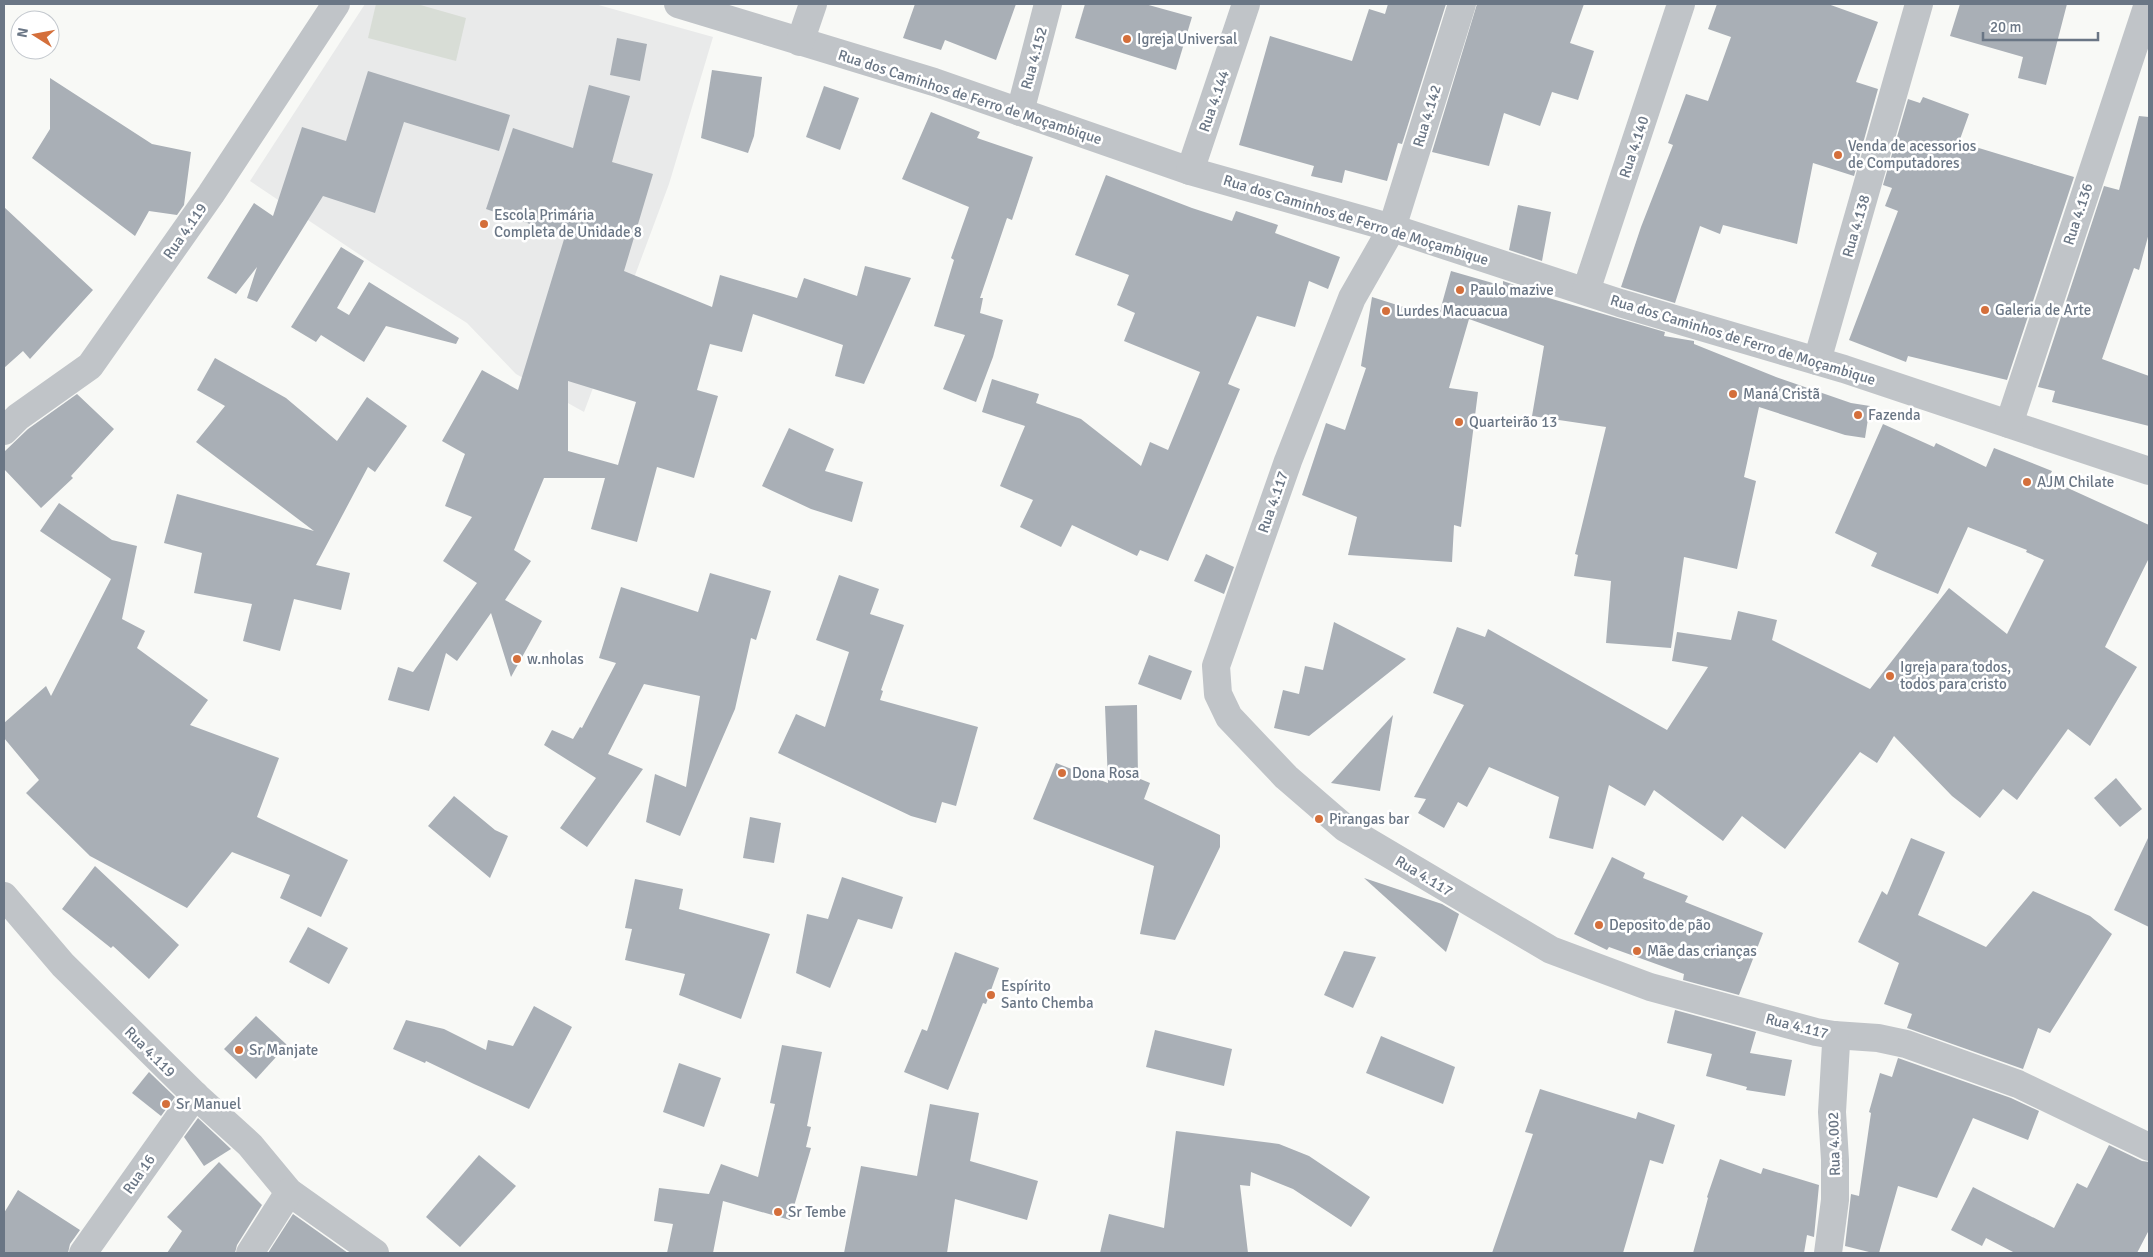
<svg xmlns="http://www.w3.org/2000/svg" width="2153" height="1257" viewBox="0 0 2153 1257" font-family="Signika,sans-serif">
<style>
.built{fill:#e9eaea}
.garden{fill:#d8ddd6}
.building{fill:#a9afb6;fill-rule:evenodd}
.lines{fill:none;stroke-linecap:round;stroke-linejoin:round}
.minor{stroke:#c0c4c8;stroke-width:28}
.poi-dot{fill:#d46f3b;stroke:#fff;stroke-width:2}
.labels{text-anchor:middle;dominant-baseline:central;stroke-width:5;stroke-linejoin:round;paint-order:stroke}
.poi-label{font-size:15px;fill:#6a7685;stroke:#fff;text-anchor:start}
.street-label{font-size:15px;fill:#6a7685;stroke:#fff}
</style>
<rect width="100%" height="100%" fill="#f8f9f6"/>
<!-- built -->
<polygon class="built" points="365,4 595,4 713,37 669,184 584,412 516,374 467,323 372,263 250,181"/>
<!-- garden -->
<polygon class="garden" points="376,4 417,4 466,18 456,61 368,38"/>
<!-- building -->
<g class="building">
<polygon points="915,4 1016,4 996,60 945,40 941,50 903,38"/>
<polygon points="1085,4 1145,4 1192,17 1176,70 1075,38"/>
<polygon points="1388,4 1446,4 1402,144 1398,143 1387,181 1345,170 1342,183 1311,176 1314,166 1239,145 1270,36 1352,61 1369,9 1385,14"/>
<polygon points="1477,4 1584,4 1570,43 1594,51 1578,100 1552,92 1540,126 1504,113 1489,166 1432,152"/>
<polygon points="1717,4 1828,4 1878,22 1856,82 1878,89 1854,176 1813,163 1797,244 1723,225 1720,234 1700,226 1675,303 1621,287 1641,227 1673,145 1668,143 1686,94 1708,101 1731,37 1708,29"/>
<polygon points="1960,4 2067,4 2046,85 2018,78 2023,57 1950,36"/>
<polygon points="617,38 647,44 640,81 610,75"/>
<polygon points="712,70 762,77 754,136 748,153 701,138"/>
<polygon points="368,71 510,115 499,151 404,122 375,213 323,196 257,302 247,298 257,267 236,294 207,278 254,203 273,216 302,127 346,141"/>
<polygon points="50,78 152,144 191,152 184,205 177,215 149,211 135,236 32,158 50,129"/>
<path d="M 589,85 L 630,96 L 612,162 L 653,174 L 624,271 L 712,307 L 720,275 L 797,298 L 804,278 L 857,296 L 865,266 L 911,278 L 864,384 L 835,376 L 843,345 L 753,314 L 742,352 L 710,344 L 697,390 L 718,396 L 694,478 L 657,467 L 637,542 L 591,529 L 605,478 L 544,478 L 514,550 L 531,561 L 505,600 L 542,621 L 511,677 L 491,613 L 457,661 L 446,653 L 429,711 L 388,700 L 398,667 L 413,672 L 477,583 L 443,561 L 472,517 L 445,506 L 465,454 L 442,441 L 482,370 L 518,390 L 565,236 L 486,209 L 513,128 L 573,148 ZM 568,381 L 636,402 L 618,465 L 568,451 Z"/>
<polygon points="824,86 859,98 840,150 806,137"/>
<polygon points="1923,97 1969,114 1959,142 2074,177 2007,380 1908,356 1906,362 1849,340 1898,211 1885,206 1892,188 1883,185 1908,99 1920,103"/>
<polygon points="931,112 980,132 977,138 1033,157 1012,220 1007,218 980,298 983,298 980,313 1003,320 993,357 976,402 943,389 965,335 934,326 954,260 951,258 969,207 902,179"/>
<polygon points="2139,116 2149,117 2149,233 2139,270 2134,268 2102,359 2149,376 2149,426 2052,402 2055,391 2038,387 2104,186 2119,190"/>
<polygon points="1106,175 1192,208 1232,221 1236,211 1278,225 1275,233 1340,257 1328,289 1309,281 1295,327 1257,316 1228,384 1240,389 1168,561 1140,550 1137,556 1072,525 1061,547 1020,527 1033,500 1000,486 1025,426 982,412 992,379 1039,394 1036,403 1081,419 1141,466 1150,442 1168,450 1200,372 1124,341 1135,313 1117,305 1129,275 1075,255"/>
<polygon points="1518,205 1551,212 1542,261 1509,250"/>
<polygon points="4,207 93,290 30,359 23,351 4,368"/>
<polygon points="341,247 364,261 337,308 349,315 369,282 459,338 456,344 386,326 364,362 321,335 316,342 291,327"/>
<polygon points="1451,271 1503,286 1503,281 1536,292 1535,294 1665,332 1664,336 1694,341 1694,344 1776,377 1851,403 1870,406 1865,438 1845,435 1759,407 1744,477 1756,481 1737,569 1684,557 1671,648 1606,643 1611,581 1574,576 1578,555 1575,554 1606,427 1532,416 1544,346 1469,319 1449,388 1478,392 1461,527 1454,525 1452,562 1348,555 1357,517 1302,495 1326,423 1345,430 1366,368 1361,366 1372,297 1438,318"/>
<polygon points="215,358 286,398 337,441 367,397 407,426 375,472 368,467 316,565 350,573 341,610 294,599 280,651 243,641 252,604 194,593 202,553 164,543 177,494 314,531 196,442 225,406 197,390"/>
<polygon points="77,394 114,429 71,476 73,478 41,508 4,469 4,452 28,429"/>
<polygon points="1883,424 1934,447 1936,443 1986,467 1994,448 2052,471 2048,479 2149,525 2149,558 2105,647 2137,667 2090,746 2068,729 2017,800 2003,789 1980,818 1952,796 1894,736 1877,763 1860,752 1785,849 1742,816 1723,841 1654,790 1645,806 1609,785 1593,849 1549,838 1559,797 1489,767 1467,807 1458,802 1444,828 1418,813 1426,799 1414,797 1464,705 1433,693 1457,627 1485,637 1488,629 1667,730 1708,667 1672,661 1677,632 1731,640 1738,611 1777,620 1772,640 1870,689 1949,588 2007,634 2044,560 2026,552 2027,550 1968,527 1938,594 1871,566 1877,553 1835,533"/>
<polygon points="789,428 834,449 825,471 863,482 852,522 811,509 762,486"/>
<polygon points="59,503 112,540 137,546 122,619 145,631 137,648 208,700 190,725 279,758 257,817 348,860 321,917 280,898 290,875 232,852 187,908 90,856 26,793 39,780 4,738 4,723 46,686 51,696 111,579 40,531"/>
<polygon points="1206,554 1234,567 1224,594 1194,581"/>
<polygon points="710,573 771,591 756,640 751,638 735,709 680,836 646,822 655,774 686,787 700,696 644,684 608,754 643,769 587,847 560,828 596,778 544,745 552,730 573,739 580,727 582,728 616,663 599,658 621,587 698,612"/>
<polygon points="839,575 879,589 870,614 904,625 881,690 883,691 880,700 978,727 956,806 942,802 936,823 911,816 778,753 796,714 825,727 849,652 816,640"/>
<polygon points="1334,622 1406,659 1309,736 1274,728 1283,690 1299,694 1305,666 1323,670"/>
<polygon points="1149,655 1192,671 1181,700 1138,684"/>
<polygon points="1137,705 1138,778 1150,783 1144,799 1220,835 1220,847 1175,940 1140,934 1154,866 1033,819 1056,763 1108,783 1105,706"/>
<polygon points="1393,715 1380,791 1331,783"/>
<polygon points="2116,778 2142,809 2120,827 2094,798"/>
<polygon points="454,796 495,830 508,836 490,878 428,826"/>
<polygon points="750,817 781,823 774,863 743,858"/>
<polygon points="2149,836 2149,927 2114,910"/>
<polygon points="1911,838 1945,852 1918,915 1986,947 2033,891 2090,916 2112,934 2050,1033 2038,1028 2023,1069 1907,1028 1912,1014 1884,1004 1899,963 1858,942 1882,891 1887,895"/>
<polygon points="1612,857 1645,873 1643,878 1688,896 1685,902 1763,933 1739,995 1683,980 1684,974 1609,947 1607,950 1574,934"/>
<polygon points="95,866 179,945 149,979 113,946 111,948 62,909"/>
<polygon points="842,877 903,897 892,929 858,919 830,988 796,973 807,914 828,919"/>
<polygon points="1364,878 1442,904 1459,914 1446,952"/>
<polygon points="635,879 683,889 679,909 770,934 741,1019 679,995 685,974 625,960 632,929 625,928"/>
<polygon points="308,927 348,948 329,984 289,962"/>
<polygon points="1344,951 1376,957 1353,1008 1324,995"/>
<polygon points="955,952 999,968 986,1004 983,1003 948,1090 904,1072 922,1029 927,1031"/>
<polygon points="534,1006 572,1027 529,1109 474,1084 426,1061 425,1063 393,1049 406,1020 444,1029 486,1050 488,1040 513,1046"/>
<polygon points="1675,1010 1756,1032 1750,1053 1792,1060 1785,1096 1746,1090 1747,1087 1706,1076 1712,1054 1667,1043"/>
<polygon points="256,1016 287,1045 256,1079 224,1049"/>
<polygon points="1155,1030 1232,1049 1224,1086 1146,1067"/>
<polygon points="1381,1036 1455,1067 1443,1104 1366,1073"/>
<polygon points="782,1045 822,1052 807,1126 811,1127 806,1147 811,1148 790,1220 723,1201 713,1253 667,1253 673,1224 654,1221 659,1188 709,1194 721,1164 758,1177 775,1104 770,1103"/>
<polygon points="1898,1058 2011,1098 2039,1111 2028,1140 1973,1118 1937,1198 1898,1186 1879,1253 1873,1253 1845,1246 1851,1194 1859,1196 1871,1113 1869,1112 1880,1073 1892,1077"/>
<polygon points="679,1063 721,1078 704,1127 663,1112"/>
<polygon points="149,1072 175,1097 161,1116 132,1093"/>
<polygon points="1540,1089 1636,1119 1638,1112 1675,1125 1663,1164 1650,1160 1623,1253 1492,1253 1533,1134 1525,1132"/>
<polygon points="930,1104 979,1113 970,1161 1038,1181 1027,1220 955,1199 947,1253 844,1253 861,1166 917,1176"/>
<polygon points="198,1118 231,1149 204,1166 184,1137"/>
<polygon points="1176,1131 1279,1144 1309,1156 1370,1197 1351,1227 1293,1189 1251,1172 1250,1186 1240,1185 1248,1253 1100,1253 1109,1214 1164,1228"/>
<polygon points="2109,1145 2142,1161 2149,1162 2149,1230 2137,1253 2015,1253 1986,1238 1982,1246 1951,1230 1973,1187 2054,1228 2077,1183 2087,1188"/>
<polygon points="479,1155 516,1186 460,1247 426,1217"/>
<polygon points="1720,1159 1761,1174 1763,1168 1819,1185 1814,1237 1807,1235 1804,1253 1693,1253 1708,1198 1707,1197"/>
<polygon points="219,1162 262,1205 237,1245 235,1253 167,1253 182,1231 167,1217"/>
<polygon points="18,1190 80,1230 70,1244 68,1253 4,1253 4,1213"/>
<polygon points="293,1214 348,1253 268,1253"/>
</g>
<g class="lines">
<!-- minor -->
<g class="minor">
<polyline points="678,4 934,82 1190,171 1392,228 1620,303 1844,369 2149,471"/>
<polyline points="1462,4 1392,228 1352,298 1288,461 1216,666 1218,694 1229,717 1286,777 1345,828 1551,950 1650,987 1816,1032 1834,1035 1878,1038 1906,1044 2018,1084 2149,1147"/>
<polyline points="800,42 813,4"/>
<polyline points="1020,112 1048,4"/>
<polyline points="1190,171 1246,4"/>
<polyline points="1586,291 1681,4"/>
<polyline points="1817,361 1919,4"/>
<polyline points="2009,424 2148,4"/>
<polyline points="4,431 18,417 90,366 211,194 336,4"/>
<polyline points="4,896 63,965 195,1095 250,1145 289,1192 375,1253"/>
<polyline points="83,1253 195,1095"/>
<polyline points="250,1253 289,1192"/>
<polyline points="1828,1253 1835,1200 1835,1160 1832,1112 1836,1044 1834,1035"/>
</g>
</g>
<!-- markers -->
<g class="poi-dot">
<circle cx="1127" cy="39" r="5"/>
<circle cx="1838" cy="155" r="5"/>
<circle cx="484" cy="224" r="5"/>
<circle cx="1460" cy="290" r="5"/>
<circle cx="1985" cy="310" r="5"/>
<circle cx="1386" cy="311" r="5"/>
<circle cx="1733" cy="394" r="5"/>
<circle cx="1858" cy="415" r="5"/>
<circle cx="1459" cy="422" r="5"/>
<circle cx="2027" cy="482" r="5"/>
<circle cx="517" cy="659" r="5"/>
<circle cx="1890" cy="676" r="5"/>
<circle cx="1062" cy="773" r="5"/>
<circle cx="1319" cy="819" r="5"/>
<circle cx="1599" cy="925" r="5"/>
<circle cx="1637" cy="951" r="5"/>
<circle cx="991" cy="995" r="5"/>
<circle cx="239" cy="1050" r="5"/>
<circle cx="166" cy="1104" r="5"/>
<circle cx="778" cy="1212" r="5"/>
</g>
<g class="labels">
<!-- poi labels -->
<g class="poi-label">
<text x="1137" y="39">Igreja Universal</text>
<text x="1848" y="146">Venda de acessorios<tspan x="1848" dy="17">de Computadores</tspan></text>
<text x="494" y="215">Escola Primária<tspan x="494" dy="17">Completa de Unidade 8</tspan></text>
<text x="1470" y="290">Paulo mazive</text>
<text x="1995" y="310">Galeria de Arte</text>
<text x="1396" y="311">Lurdes Macuacua</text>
<text x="1743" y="394">Maná Cristã</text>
<text x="1868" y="415">Fazenda</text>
<text x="1469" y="422">Quarteirão 13</text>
<text x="2037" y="482">AJM Chilate</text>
<text x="527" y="659">w.nholas</text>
<text x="1900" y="667">Igreja para todos,<tspan x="1900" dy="17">todos para cristo</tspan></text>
<text x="1072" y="773">Dona Rosa</text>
<text x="1329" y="819">Pirangas bar</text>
<text x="1609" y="925">Deposito de pão</text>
<text x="1647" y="951">Mãe das crianças</text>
<text x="1001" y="986">Espírito<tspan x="1001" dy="17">Santo Chemba</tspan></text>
<text x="249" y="1050">Sr Manjate</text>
<text x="176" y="1104">Sr Manuel</text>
<text x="788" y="1212">Sr Tembe</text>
</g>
<!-- street labels -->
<g class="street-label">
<text transform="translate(1034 58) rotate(-75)">Rua 4.152</text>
<text transform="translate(970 97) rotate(18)">Rua dos Caminhos de Ferro de Moçambique</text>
<text transform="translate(1214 101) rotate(-71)">Rua 4.144</text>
<text transform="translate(1427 116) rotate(-73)">Rua 4.142</text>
<text transform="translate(1634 147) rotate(-72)">Rua 4.140</text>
<text transform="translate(2078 214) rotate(-72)">Rua 4.136</text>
<text transform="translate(1356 220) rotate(17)">Rua dos Caminhos de Ferro de Moçambique</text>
<text transform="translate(1856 226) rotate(-74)">Rua 4.138</text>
<text transform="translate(185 231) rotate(-55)">Rua 4.119</text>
<text transform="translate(1743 340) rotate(17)">Rua dos Caminhos de Ferro de Moçambique</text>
<text transform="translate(1273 502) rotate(-71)">Rua 4.117</text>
<text transform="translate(1424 876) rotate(31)">Rua 4.117</text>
<text transform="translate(1797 1026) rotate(14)">Rua 4.117</text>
<text transform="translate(150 1052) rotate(45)">Rua 4.119</text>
<text transform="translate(1834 1144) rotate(-92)">Rua 4.002</text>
<text transform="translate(139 1174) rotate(-55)">Rua 16</text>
</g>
</g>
<!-- border -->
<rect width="2153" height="1257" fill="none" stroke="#6a7685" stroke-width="10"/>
<!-- north arrow -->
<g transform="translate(35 35) rotate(281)"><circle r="24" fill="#ffffff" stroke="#c3c8ce"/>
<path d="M0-4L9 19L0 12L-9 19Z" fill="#d46f3b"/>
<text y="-8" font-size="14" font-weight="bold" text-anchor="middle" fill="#6a7685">N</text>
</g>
<!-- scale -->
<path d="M1983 32v8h115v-8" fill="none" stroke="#6a7685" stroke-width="2.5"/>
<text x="1990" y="32" font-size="15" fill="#6a7685" stroke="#ffffff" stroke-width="4" paint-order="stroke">20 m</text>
</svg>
